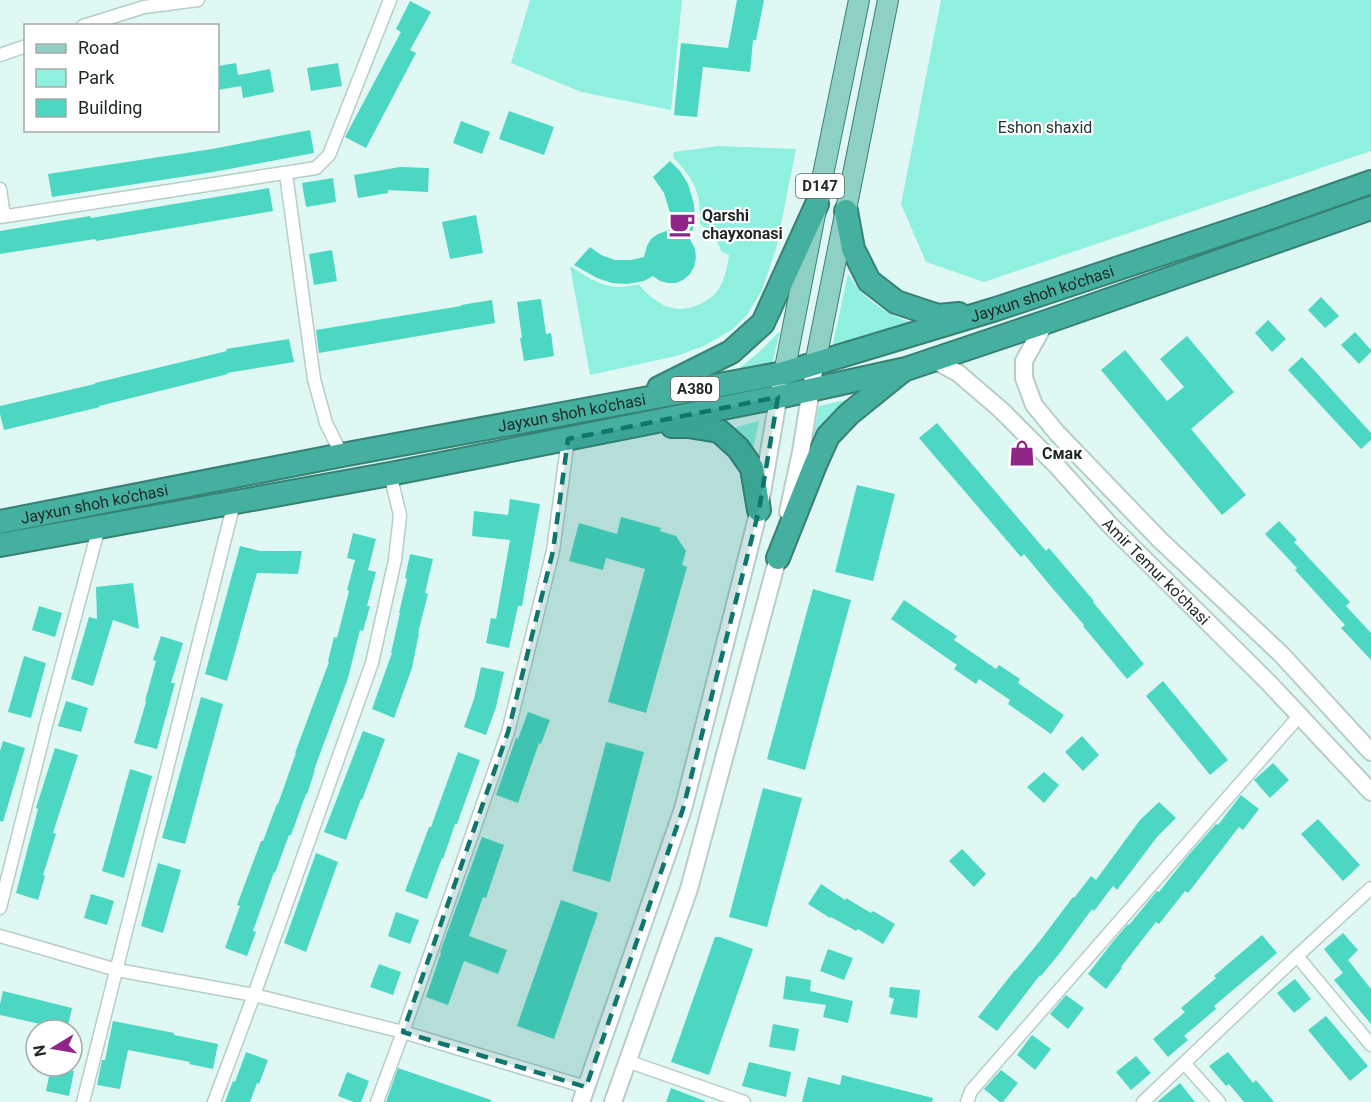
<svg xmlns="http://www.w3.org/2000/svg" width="1371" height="1102" viewBox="0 0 1371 1102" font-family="Roboto,sans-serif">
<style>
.green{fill:#8ff0df}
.building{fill:#4bd7c2}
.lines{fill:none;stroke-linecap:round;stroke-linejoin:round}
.street-casing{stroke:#b6cdc8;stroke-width:15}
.secondary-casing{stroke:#b6cdc8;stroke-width:20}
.primary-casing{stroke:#378074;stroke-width:22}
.highway-casing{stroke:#378074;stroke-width:26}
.street{stroke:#fff;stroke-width:12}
.secondary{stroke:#fff;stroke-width:16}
.primary{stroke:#8fd0c5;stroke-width:20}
.highway{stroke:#45b09f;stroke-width:22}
.marked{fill:#0f766e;fill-opacity:0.2;stroke:#0f766e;stroke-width:4.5;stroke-dasharray:12 8;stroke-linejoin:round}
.labels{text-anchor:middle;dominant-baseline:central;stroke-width:4.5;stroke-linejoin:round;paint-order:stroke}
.shield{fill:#fff;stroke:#626866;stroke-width:1.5}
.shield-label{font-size:15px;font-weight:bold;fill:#1e2725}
.park-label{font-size:16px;fill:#203733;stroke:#fff}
.poi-label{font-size:16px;font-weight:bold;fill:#1e2725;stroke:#fff;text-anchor:start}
.street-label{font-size:16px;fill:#1e2725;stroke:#fff}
</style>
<rect width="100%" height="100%" fill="#e0f8f3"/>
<!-- green -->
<g class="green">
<polygon points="530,0 682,0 671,110 581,92 511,63"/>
<polygon points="941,0 1371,0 1371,151 984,282 926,262 901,204"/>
<path d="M 719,146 L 796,149 L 776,249 L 762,290 L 747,315 L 733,329 L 704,346 L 676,356 L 590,375 L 570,266 C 584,275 601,287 619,287 C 625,287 633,285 639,285 C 658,306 677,317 704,302 C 709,299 714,296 718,290 C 725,280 727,267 729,255 L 722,252 L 714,235 L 700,224 C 701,192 695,181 673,157 L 674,152 Z"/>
<path d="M 848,274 C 865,302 887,314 917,325 L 832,348 Z"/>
<polygon points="780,331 772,365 736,371 758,353"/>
<path d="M 854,398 C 836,410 826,422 813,438 L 819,406 Z"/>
<polygon points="759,421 753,450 733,428"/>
</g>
<!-- building -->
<g class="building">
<polygon points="737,0 764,0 756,40 753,40 750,72 703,67 697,117 674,115 681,43 728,48"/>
<polygon points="410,1 431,12 410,50 416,53 366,148 345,137 401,32 396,29"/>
<polygon points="236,63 238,75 270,69 274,92 243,98 241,86 218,90 218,66"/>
<polygon points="338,63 342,86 311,91 307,68"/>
<polygon points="509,111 554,127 544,155 499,139"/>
<polygon points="461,121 490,132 482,154 453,143"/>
<polygon points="310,130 314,153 213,172 52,197 48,174 212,149"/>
<polygon points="670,161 680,171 688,184 694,204 695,222 690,239 695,249 696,258 694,267 690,274 683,280 676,283 668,283 660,281 653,276 644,281 627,284 612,283 597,278 574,265 590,247 601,255 615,260 631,260 644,257 647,246 651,239 658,234 669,230 670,213 664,193 653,177"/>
<polygon points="400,167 429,168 428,192 388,190 388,193 358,198 354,175"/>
<polygon points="333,178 336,202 306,207 302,183"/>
<polygon points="269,188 273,211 96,241 95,239 0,254 0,231 90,216 91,218"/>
<polygon points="476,215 483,253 450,259 442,222"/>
<polygon points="332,250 337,281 314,285 309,254"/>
<polygon points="1321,297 1339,316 1325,328 1308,310"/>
<polygon points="541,299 546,334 551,333 554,356 524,361 520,338 522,338 517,302"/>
<polygon points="492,300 495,323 319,353 316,330 461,306 461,305"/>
<polygon points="1268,320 1286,339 1272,352 1255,333"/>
<polygon points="1355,332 1371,350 1371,352 1359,364 1341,345"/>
<polygon points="1187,336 1234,392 1191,429 1246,495 1222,515 1101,370 1125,350 1167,401 1184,387 1160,359"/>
<polygon points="289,339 294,362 227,373 228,374 99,406 100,407 4,430 0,414 0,406 95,384 95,383 227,351 226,349"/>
<polygon points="1302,357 1371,433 1371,440 1361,449 1288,370"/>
<polygon points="937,423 1046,551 1049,548 1077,581 1094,601 1093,602 1144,664 1127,679 1083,626 1084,625 1048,583 1024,554 1021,557 919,438"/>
<polygon points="857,485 895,494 873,581 835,572"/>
<polygon points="510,499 540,504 522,606 518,606 509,648 486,643 491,618 496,619 510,540 472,536 474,511 508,515"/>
<polygon points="621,517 661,528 660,531 676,536 686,551 682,565 687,567 646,713 608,702 645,569 606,558 603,570 569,561 579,523 617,534"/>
<polygon points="1279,521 1297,540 1294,542 1350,602 1346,606 1371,633 1371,660 1341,628 1345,625 1295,570 1297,568 1265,534"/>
<polygon points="353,533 376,539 368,570 376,572 367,606 370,606 363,631 360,630 348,678 314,770 315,770 307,794 306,794 291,835 289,835 275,873 274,872 253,931 256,932 247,956 225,948 240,906 237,905 261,841 263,841 277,804 278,804 296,753 295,753 329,662 328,661 334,637 337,638 349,591 347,590 355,560 347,558"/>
<polygon points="240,546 260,551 302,551 298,574 257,573 227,681 205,674"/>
<polygon points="410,554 433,559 425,593 428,594 418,633 419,633 412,668 394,718 372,709 392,653 391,653 400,613 399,613 407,579 405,578"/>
<polygon points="133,583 139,629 113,620 93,686 71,679 89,617 97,619 96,587"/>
<polygon points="813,589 851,600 805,770 767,759"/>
<polygon points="904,600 957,636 954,640 996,669 999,665 1020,679 1018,683 1064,715 1051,734 1008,704 1010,700 979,679 976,684 954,669 957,665 891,619"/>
<polygon points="39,606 62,613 55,637 32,630"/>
<polygon points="161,636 183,643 171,683 175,683 157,749 134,743 146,702 145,701 156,661 153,660"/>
<polygon points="24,656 46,663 31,718 8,712"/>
<polygon points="481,667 504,672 496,707 486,735 464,727 474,699"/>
<polygon points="1163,681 1228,760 1210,775 1146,696"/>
<polygon points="201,697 223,704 185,844 162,838"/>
<polygon points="66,701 88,708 81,732 58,726"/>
<polygon points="528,712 550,720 541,744 539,743 518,803 496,795 516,738 518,739"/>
<polygon points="363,731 385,739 362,800 361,799 346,840 324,832"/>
<polygon points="1082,736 1099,755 1083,771 1065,752"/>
<polygon points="3,741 25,748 3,822 0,821 0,751"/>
<polygon points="606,742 644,752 610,882 572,871"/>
<polygon points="55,748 78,755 53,833 56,834 43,875 45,876 38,900 16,893 38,809 36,808"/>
<polygon points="458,752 480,760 457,824 455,824 443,859 442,858 427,899 405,891 429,827 431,827"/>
<polygon points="1273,763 1289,780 1270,798 1254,780"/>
<polygon points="130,769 152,776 124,878 102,871"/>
<polygon points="1044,772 1059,785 1044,803 1027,787"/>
<polygon points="763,788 802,798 767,927 729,917"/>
<polygon points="1241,795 1259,809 1243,830 1239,827 1188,893 1185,891 1159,924 1156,922 1121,967 1122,968 1106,989 1088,974 1111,944 1128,924 1129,925 1157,891 1159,892 1186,858 1216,824 1218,825"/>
<polygon points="1159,802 1176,818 1157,837 1117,890 1113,886 1094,911 1092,909 1059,954 1041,976 1040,975 997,1031 978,1017 1015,970 1015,971 1039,942 1073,897 1074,898 1091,876 1096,880 1140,820"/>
<polygon points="1318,819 1360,865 1343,881 1301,834"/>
<polygon points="482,837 504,845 486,898 483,897 469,936 507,950 498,974 464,961 448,1005 426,997 441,953 440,952"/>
<polygon points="962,849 986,874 974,887 949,861"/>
<polygon points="316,853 338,862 306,952 284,943"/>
<polygon points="158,863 181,870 163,933 141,926"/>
<polygon points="821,884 845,900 846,898 871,913 873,911 895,924 883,944 858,929 856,931 831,917 830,918 808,904"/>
<polygon points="91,894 114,901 107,925 84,918"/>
<polygon points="561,900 598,913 554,1039 517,1026"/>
<polygon points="396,912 419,920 410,944 388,936"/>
<polygon points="1343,933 1358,950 1348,960 1371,989 1371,1024 1334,980 1343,973 1324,949"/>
<polygon points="1262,935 1277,953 1214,1006 1216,1009 1184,1036 1188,1040 1168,1057 1153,1039 1185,1012 1181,1008 1216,978 1214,976"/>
<polygon points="715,937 720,937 753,949 709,1075 671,1062"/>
<polygon points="828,949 853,958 844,980 820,971"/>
<polygon points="379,964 401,972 393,995 370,987"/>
<polygon points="786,976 811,980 810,991 853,1001 848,1023 823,1017 826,1005 783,999"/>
<polygon points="1295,979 1311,999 1294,1013 1277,993"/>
<polygon points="890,987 920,990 917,1018 890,1014 894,999 889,997"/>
<polygon points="3,991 72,1008 67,1030 0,1015 0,1004"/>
<polygon points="1066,995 1084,1008 1068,1029 1050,1014"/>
<polygon points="1326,1016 1368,1066 1350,1081 1308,1030"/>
<polygon points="113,1021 174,1033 174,1035 218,1044 213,1069 189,1064 190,1062 128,1050 120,1089 97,1085 102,1060 105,1060"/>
<polygon points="773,1024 799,1029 795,1051 769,1047"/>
<polygon points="1032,1035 1051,1049 1035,1070 1017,1055"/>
<polygon points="246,1052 268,1060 259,1084 257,1083 250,1102 225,1102 233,1081 235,1082"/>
<polygon points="1228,1052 1253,1083 1256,1080 1274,1102 1244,1102 1229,1084 1226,1086 1209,1066"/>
<polygon points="1136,1056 1151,1073 1131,1090 1116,1072"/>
<polygon points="749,1062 791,1072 786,1097 742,1086"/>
<polygon points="51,1066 74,1071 69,1096 46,1091"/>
<polygon points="398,1068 491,1100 491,1102 386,1102"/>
<polygon points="1001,1070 1018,1083 1003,1102 1000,1102 984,1089"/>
<polygon points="347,1072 369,1081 361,1102 354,1102 338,1096"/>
<polygon points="842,1075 933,1098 932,1102 802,1102 808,1077 840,1085"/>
<polygon points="1180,1083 1195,1102 1157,1102"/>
<polygon points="671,1088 705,1101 705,1102 666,1102"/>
</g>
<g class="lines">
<!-- street casing -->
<g class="street-casing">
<g id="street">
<polyline points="83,26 144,7 198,0"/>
<polyline points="0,55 26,46"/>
<polyline points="286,174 314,379 326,423 342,455"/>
<polyline points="0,189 4,216"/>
<polyline points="0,217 316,168 329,155 390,0"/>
<polyline points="0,908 46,725 99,527"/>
<polyline points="0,936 117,970 254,995 403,1032 586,1087"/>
<polyline points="1297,956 1371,1045"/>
<polyline points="627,1061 744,1102"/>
<polyline points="1185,1064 1219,1102"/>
<polyline points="83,1102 234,503"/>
<polyline points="214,1102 254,995 372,663 395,560 400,515 390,474"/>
<polyline points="377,1102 403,1032 508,732 553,551 568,439"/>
<polyline points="967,1102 971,1091 1300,715"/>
<polyline points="1143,1102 1297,956 1371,888"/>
</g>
</g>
<!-- secondary casing -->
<g class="secondary-casing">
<g id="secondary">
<polyline points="1045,323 1024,361 1024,378 1034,405 1057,433 1160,540 1281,654 1371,752"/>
<path id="s1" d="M 934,360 L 958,373 L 1000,409 L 1056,465 L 1109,524 L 1269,683 L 1371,792"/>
<polyline points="788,512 801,452 815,364"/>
<polyline points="581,1102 683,809 759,510 780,388"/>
<polyline points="613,1102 689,889 781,546"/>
</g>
</g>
<!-- primary casing -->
<g class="primary-casing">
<g id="primary">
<polyline points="815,364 888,0"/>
<polyline points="784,373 817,204 859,0"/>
</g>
</g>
<!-- highway casing -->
<g class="highway-casing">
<g id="highway">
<polyline points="846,211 853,249 869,281 896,302 938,316 959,314"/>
<polyline points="659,388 731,352 763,323 817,204"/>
<polyline points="672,426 688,426 719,431 738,448 752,468 759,510"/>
<path id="s2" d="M 0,522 L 342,455 L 784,373 L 996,309 L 1269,218 L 1371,182"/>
<polyline points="0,545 390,474 778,397 906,369 1049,321 1371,208"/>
<polyline points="778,558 815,465 828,436 849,414 901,372"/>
</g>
</g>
<!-- street -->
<use href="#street" class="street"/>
<!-- secondary -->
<use href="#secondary" class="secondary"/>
<!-- primary -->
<use href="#primary" class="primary"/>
<!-- highway -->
<use href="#highway" class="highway"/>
</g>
<!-- marked area -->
<path class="marked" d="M 778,397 L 759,510 L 683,809 L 586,1087 L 403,1032 L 508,732 L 553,551 L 568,439 Z"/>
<!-- icons -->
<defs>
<g id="cafe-bare" transform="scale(2.07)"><path d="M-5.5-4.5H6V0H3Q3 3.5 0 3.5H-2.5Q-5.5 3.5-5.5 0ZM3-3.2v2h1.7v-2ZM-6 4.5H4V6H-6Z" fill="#912689" stroke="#fff" stroke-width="2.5" paint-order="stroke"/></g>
<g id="shop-bare" transform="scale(2.07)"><path d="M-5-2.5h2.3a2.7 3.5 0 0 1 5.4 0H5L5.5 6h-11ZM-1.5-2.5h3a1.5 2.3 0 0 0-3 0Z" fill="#912689" stroke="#fff" stroke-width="2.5" paint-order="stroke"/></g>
</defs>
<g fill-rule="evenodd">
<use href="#cafe-bare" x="682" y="224"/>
<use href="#shop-bare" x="1022" y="453"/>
</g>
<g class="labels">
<!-- shield labels -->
<g class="shield">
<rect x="796" y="174" width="48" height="24" rx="4.5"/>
<rect x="671" y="377" width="48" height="24" rx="4.5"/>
</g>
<g class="shield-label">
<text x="820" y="186">D147</text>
<text x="695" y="389">A380</text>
</g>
<!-- park labels -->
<g class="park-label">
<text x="1045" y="127">Eshon shaxid</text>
</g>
<!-- poi labels -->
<g class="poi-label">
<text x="702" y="215">Qarshi<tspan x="702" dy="18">chayxonasi</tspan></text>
<text x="1042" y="453">Смак</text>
</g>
<!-- street labels -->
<g class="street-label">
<text stroke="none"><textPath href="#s2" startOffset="1068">Jayxun shoh ko'chasi</textPath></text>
<text stroke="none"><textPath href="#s2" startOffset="582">Jayxun shoh ko'chasi</textPath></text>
<text stroke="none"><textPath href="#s2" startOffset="96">Jayxun shoh ko'chasi</textPath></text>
<text stroke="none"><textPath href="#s1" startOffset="308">Amir Temur ko'chasi</textPath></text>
</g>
</g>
<!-- legend -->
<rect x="24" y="24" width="195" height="108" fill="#ffffff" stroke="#a5a9a8" stroke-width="1.5"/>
<rect x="36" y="44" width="30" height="9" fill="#8fd0c5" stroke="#a5a9a8" stroke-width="1.5"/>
<text x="78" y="54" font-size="18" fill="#1e2725">Road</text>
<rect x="36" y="69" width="30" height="18" fill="#8ff0df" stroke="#a5a9a8" stroke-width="1.5"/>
<text x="78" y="84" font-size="18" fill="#1e2725">Park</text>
<rect x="36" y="99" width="30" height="18" fill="#4bd7c2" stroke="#a5a9a8" stroke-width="1.5"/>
<text x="78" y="114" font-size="18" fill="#1e2725">Building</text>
<!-- north arrow -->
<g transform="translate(54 1048) rotate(259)"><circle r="28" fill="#ffffff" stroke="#a5a9a8" stroke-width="1.5"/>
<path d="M0-4.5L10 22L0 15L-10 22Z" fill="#912689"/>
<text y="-9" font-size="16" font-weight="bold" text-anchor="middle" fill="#1e2725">N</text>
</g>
</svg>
